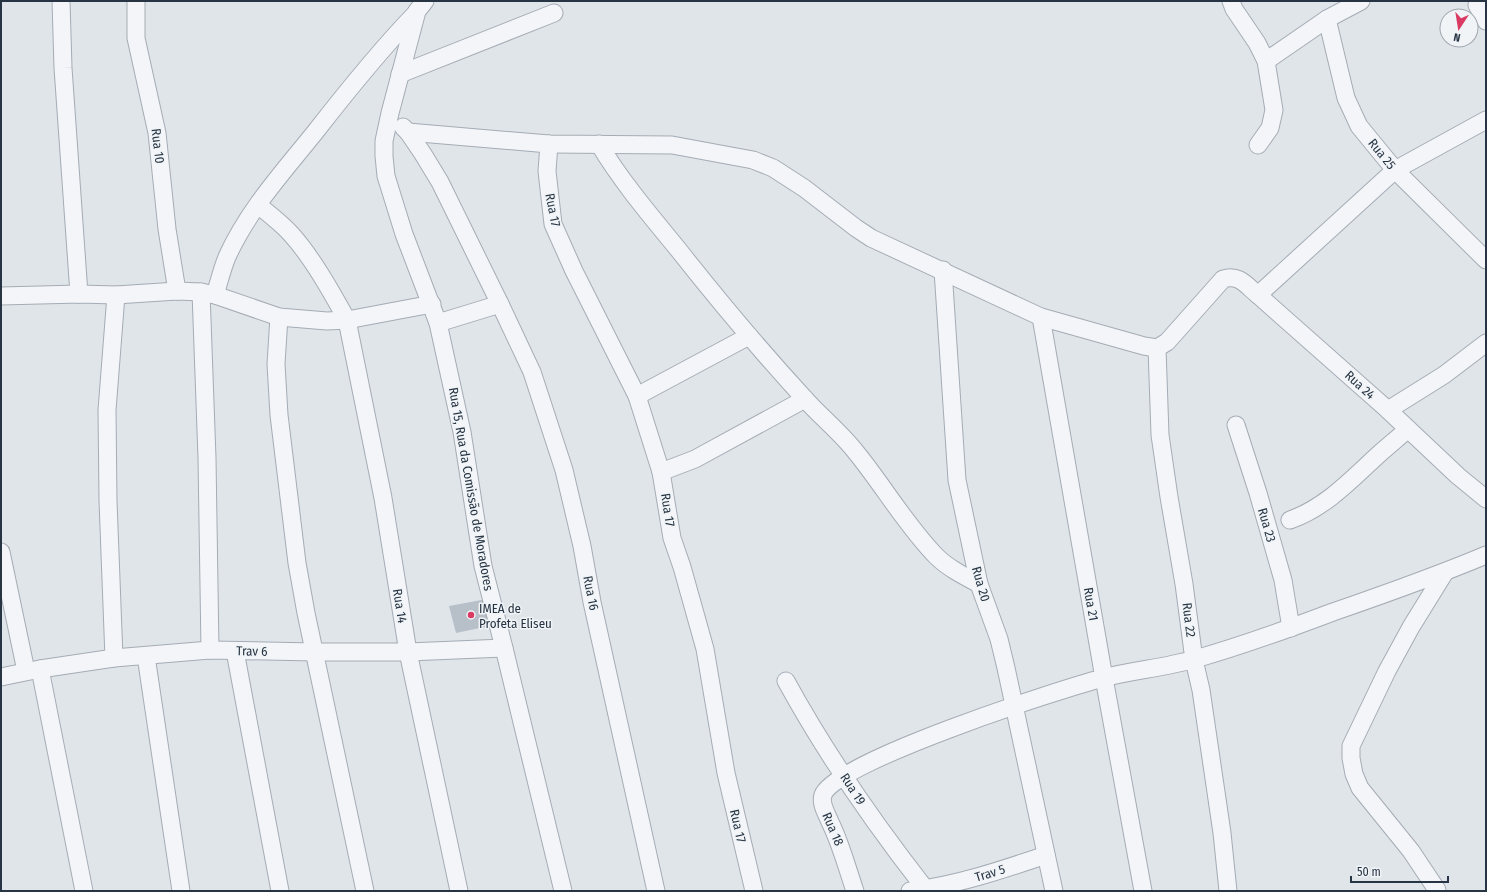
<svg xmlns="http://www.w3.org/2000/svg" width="1487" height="892" viewBox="0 0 1487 892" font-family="'Fira Sans Condensed',sans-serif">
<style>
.building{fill:#b7bfc8}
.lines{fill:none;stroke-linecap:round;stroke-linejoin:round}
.minor-casing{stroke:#a5acb5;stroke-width:19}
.minor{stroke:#f3f5f8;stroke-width:17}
.poi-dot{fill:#da3b62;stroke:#f0f4f7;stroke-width:1.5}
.labels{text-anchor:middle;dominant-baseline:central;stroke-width:3;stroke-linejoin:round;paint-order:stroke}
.street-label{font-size:13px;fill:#273443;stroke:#f0f4f7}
.poi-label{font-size:13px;fill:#273443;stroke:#f0f4f7;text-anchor:start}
</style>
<rect width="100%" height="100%" fill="#e0e5ea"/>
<!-- building -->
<polygon class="building" points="487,599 494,625 456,633 449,606"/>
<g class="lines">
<!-- minor casing -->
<g class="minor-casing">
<g id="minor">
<polyline points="61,1 63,68 79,294"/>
<polyline points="136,1 136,38 157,133 167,229 177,291"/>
<polyline points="425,1 417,11 390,113 384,141 384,156 386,176 404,234 438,323 462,432 483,566 504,648 563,891"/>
<polyline points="1231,1 1234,9 1257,43 1266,61 1274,110 1270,128 1258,145"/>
<polyline points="1477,5 1486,21"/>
<polyline points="1327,19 1346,98 1359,126 1395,170 1486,260"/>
<polyline points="1266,61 1327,19 1361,1"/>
<polyline points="400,74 554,13"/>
<polyline points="403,127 408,132 423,154 440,182 500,304 532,372 564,470 582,546 592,602 656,891"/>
<path d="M 408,132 L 549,144 L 672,145 L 753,160 L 773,168 L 804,188 L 856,228 L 871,238 L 1041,317 L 1144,346 L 1157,348 L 1167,342 L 1223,279 C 1239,274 1246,285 1258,295 L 1388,410 L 1458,476 L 1486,499"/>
<polyline points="549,144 547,171 553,224 574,271 637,396 661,472 672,538 682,567 705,649 726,773 754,891"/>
<path d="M 599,144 C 621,181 650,215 677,248 C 718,300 760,350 804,398 C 820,416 840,432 855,451 C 883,485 905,524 936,556 C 948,568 964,576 979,584"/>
<path d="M 258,205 C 269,214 281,223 291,234 C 312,257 332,293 347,320 L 383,498 L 408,652 L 459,891"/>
<polyline points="943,270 957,480 979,584 999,639 1006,668 1054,891"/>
<polyline points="201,292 207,458 210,650"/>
<path d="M 215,295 C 219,282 222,269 227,257 C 248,210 284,171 316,131 C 348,90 380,50 416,13"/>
<polyline points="1258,295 1395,170 1486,120"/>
<polyline points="1,296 79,294 116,295 177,291 201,292 215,295 279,317 327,321 347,320 432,304"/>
<polyline points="279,317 276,364 279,415 297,563 306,613 365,891"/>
<polyline points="1041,317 1104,678 1143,891"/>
<polyline points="438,323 500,304"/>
<polyline points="1157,348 1160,435 1169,497 1184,584 1194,660 1201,690 1222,833 1228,891"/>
<polyline points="637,396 749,336"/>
<polyline points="1388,410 1444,375 1486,343"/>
<polyline points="1236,425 1258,493 1283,580 1291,628"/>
<polyline points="661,472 695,459 805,399"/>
<path d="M 1290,520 C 1325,508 1352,479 1378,455 C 1388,446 1398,438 1408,429"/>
<polyline points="1,552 26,671"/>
<polyline points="235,651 280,891"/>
<polyline points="146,656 181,891"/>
<polyline points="114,658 108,501 107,410 116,295"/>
<polyline points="40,669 84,891"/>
<polyline points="1,677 40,669 114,658 210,650 315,652 408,652 504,648"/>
<path d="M 786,681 C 826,754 876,826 927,891"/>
<polyline points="1437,890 1411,851 1360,788 1354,774 1351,758 1351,746 1387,671 1411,627 1445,572"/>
<path d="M 855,891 C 847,868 841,844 830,822 C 827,814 820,804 823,795 C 834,762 1061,689 1103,678 C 1133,670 1164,668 1195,659 C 1241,646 1288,629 1333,612 C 1385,594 1436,576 1486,555"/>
<path d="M 910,891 C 957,885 1002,870 1046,855"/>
</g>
</g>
<!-- minor -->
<use href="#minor" class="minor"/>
</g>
<!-- markers -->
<circle class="poi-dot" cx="471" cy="615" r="4"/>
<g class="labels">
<!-- street labels -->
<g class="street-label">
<text transform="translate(158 146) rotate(83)">Rua 10</text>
<text transform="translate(1382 154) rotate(51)">Rua 25</text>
<text transform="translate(553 210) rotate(79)">Rua 17</text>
<text transform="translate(1360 385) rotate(42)">Rua 24</text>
<text transform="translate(471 489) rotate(80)">Rua 15, Rua da Comissão de Moradores</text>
<text transform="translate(668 510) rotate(81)">Rua 17</text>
<text transform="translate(1267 525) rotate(74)">Rua 23</text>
<text transform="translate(981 584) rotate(74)">Rua 20</text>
<text transform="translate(591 593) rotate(79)">Rua 16</text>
<text transform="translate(1091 604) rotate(80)">Rua 21</text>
<text transform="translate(400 606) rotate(81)">Rua 14</text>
<text transform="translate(1189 620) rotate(83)">Rua 22</text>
<text transform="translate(252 651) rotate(1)">Trav 6</text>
<text transform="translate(853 789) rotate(57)">Rua 19</text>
<text transform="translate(738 826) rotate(77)">Rua 17</text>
<text transform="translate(833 829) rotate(67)">Rua 18</text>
<text transform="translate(990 873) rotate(-17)">Trav 5</text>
</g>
<!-- poi labels -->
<g class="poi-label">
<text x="479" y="608">IMEA de<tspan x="479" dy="15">Profeta Eliseu</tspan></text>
</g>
</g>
<!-- border -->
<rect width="1487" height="892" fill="none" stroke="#273443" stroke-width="4"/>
<!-- north arrow -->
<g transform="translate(1459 28) rotate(192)"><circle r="19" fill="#f0f4f7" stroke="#a0a7af"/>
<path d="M0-3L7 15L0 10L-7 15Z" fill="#da3b62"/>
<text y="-6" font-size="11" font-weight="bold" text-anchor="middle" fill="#273443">N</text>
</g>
<!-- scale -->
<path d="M1351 876v6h97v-6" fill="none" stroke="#273443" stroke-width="2"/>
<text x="1357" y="876" font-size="12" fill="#273443" stroke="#f0f4f7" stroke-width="3" paint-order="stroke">50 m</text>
</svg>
